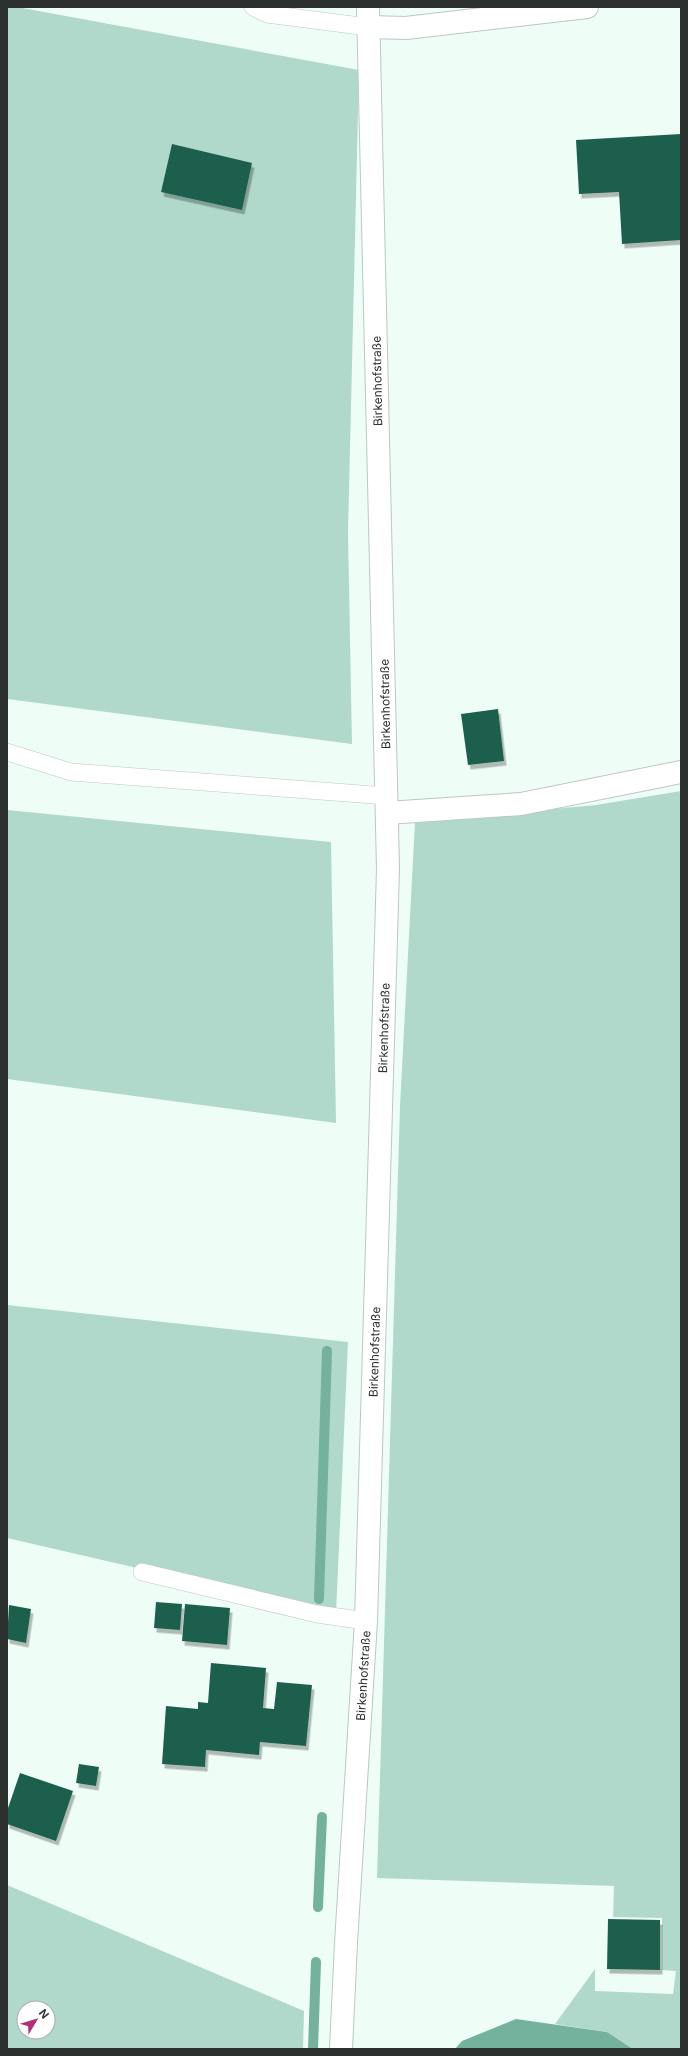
<svg xmlns="http://www.w3.org/2000/svg" width="688" height="2056" viewBox="0 0 688 2056" font-family="Inter,sans-serif">
<style>
.green{fill:#b1d9cb;fill-rule:evenodd}
.water{fill:#74b29d}
.lines{fill:none;stroke-linecap:round;stroke-linejoin:round}
.stream{stroke:#74b29d;stroke-width:10}
.building{fill:#1f5f4d;filter:url(#shadow)}
.lane-casing{stroke:#bbc8c3;stroke-width:18}
.street-casing{stroke:#bbc8c3;stroke-width:24}
.lane{stroke:#fff;stroke-width:17}
.street{stroke:#fff;stroke-width:22}
.labels{text-anchor:middle;dominant-baseline:central;stroke-width:4;stroke-linejoin:round;paint-order:stroke}
.street-label{font-size:12px;fill:#2c312f;stroke:#fff}
</style>
<defs>
<filter id="shadow"><feDropShadow dx="2.5" dy="4.5" stdDeviation="0" flood-color="#0004"/></filter>
</defs>
<rect width="100%" height="100%" fill="#effdf7"/>
<!-- green -->
<g class="green">
<polygon points="7,7 17,7 359,70 348,533 352,744 7,699"/>
<polygon points="681,791 681,2049 633,2049 607,2032 555,2024 595,1969 595,1991 673,1994 676,1971 662,1970 662,1918 613,1917 614,1886 377,1878 400,1106 415,822 596,805"/>
<polygon points="7,810 331,842 336,1123 7,1079"/>
<polygon points="7,1305 348,1342 336,1614 7,1538"/>
<path d="M 7,1885 L 304,2011 L 303,2049 L 7,2049 ZM 24,2008 L 48,2008 L 48,2032 L 24,2032 Z"/>
</g>
<!-- water -->
<polygon class="water" points="516,2019 607,2032 633,2049 455,2049 462,2041"/>
<g class="lines">
<!-- stream -->
<g class="stream">
<polyline points="319,1599 327,1351"/>
<polyline points="318,1907 322,1817"/>
<polyline points="313,2049 316,1962"/>
</g>
</g>
<!-- building -->
<g class="building">
<polygon points="681,134 681,240 622,244 619,192 579,194 576,140"/>
<polygon points="172,144 252,163 242,210 161,192"/>
<polygon points="498,709 504,761 468,765 461,714"/>
<polygon points="156,1602 182,1604 180,1630 154,1628"/>
<polygon points="185,1604 230,1608 227,1645 182,1641"/>
<polygon points="9,1605 31,1609 26,1643 7,1639"/>
<polygon points="211,1663 266,1668 263,1708 274,1709 277,1682 312,1685 306,1746 260,1742 259,1755 206,1750 205,1767 162,1764 166,1706 198,1709 198,1702 208,1703"/>
<polygon points="79,1764 99,1767 96,1786 76,1783"/>
<polygon points="20,1773 73,1791 56,1841 7,1824 7,1811"/>
<polygon points="608,1919 660,1920 660,1970 607,1969"/>
</g>
<g class="lines">
<!-- lane casing -->
<g class="lane-casing">
<g id="lane">
<polyline points="253,7 267,14 368,27"/>
<polyline points="7,752 71,772 387,796"/>
<polyline points="142,1572 317,1614 366,1621"/>
</g>
</g>
<!-- street casing -->
<g class="street-casing">
<g id="street">
<polyline points="368,27 406,28 587,7"/>
<polyline points="387,813 521,804 681,772"/>
<path id="s1" d="M 341,2049 L 346,1943 L 366,1621 L 388,869 L 368,7"/>
</g>
</g>
<!-- lane -->
<use href="#lane" class="lane"/>
<!-- street -->
<use href="#street" class="street"/>
</g>
<g class="labels">
<!-- street labels -->
<g class="street-label">
<text transform="translate(377 381) rotate(-91)">Birkenhofstraße</text>
<text transform="translate(385 704) rotate(-91)">Birkenhofstraße</text>
<text stroke="none"><textPath href="#s1" startOffset="1022">Birkenhofstraße</textPath></text>
<text stroke="none"><textPath href="#s1" startOffset="698">Birkenhofstraße</textPath></text>
<text stroke="none"><textPath href="#s1" startOffset="374">Birkenhofstraße</textPath></text>
</g>
</g>
<!-- border -->
<rect width="688" height="2056" fill="none" stroke="#2c312f" stroke-width="16"/>
<!-- north arrow -->
<g transform="translate(36 2020) rotate(52)"><circle r="19" fill="#ffffff" stroke="#abadac"/>
<path d="M0-3L7 15L0 10L-7 15Z" fill="#b33078"/>
<text y="-6" font-size="11" font-weight="bold" text-anchor="middle" fill="#2c312f">N</text>
</g>
</svg>
